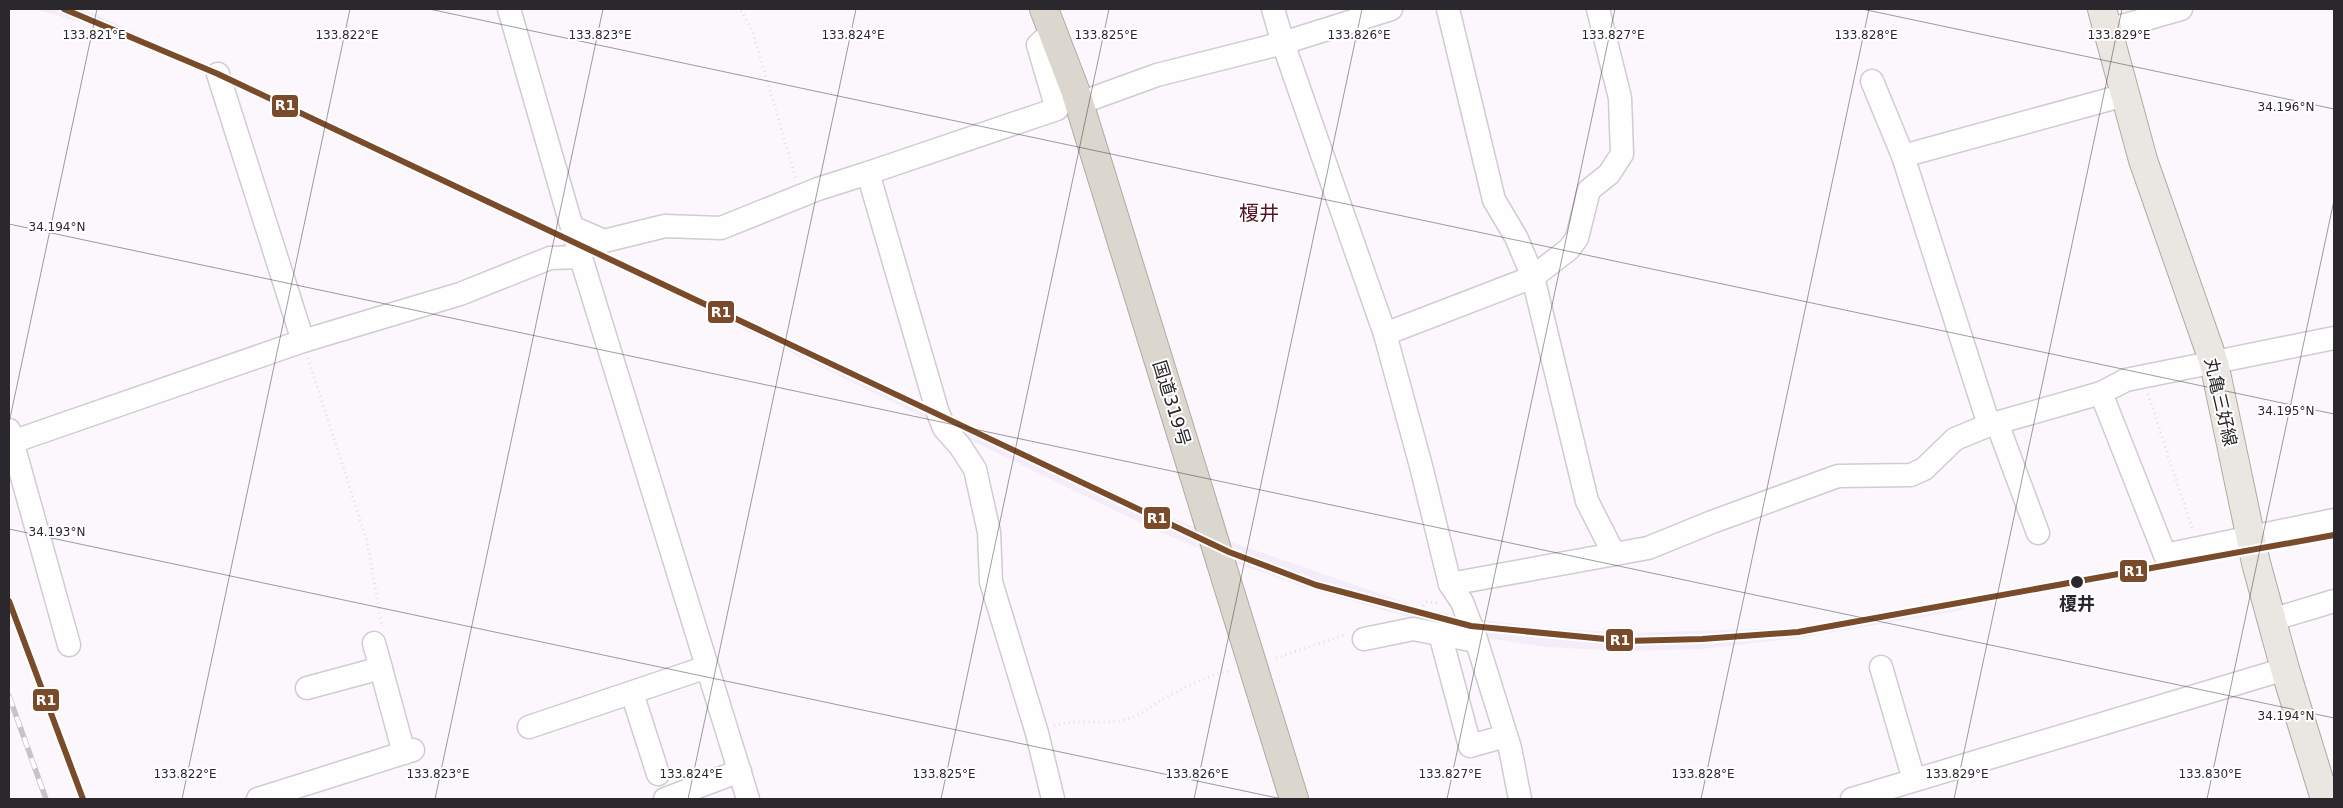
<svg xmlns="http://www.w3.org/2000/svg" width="2343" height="808" viewBox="0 0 2343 808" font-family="'DejaVu Sans','Noto Sans JP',sans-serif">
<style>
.built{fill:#f5ecf9}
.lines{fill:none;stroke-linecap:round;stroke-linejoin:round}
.minor-casing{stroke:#d0ccd1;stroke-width:25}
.major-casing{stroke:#b0aaa2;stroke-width:30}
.highway-casing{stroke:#b0aaa2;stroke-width:30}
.path{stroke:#e2e1e2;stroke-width:3;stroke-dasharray:1 4;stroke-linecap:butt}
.minor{stroke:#fefeff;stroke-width:22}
.major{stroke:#eae7e2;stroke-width:28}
.highway{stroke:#dcd7ce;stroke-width:28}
.rail-casing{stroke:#c5c5c6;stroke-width:5.5}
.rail{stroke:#fff;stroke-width:4;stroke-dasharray:11;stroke-linecap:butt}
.highway-bridge-casing{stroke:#b0aaa2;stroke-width:30;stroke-linecap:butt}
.highway-bridge{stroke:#dcd7ce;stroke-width:28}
.rail-1-casing{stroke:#fff;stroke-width:10}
.rail-1{stroke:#7a4b2a;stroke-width:6}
.ticks{fill:none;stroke:#2b282d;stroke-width:1;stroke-opacity:0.45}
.stop-dot{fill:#2b282d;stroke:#fff;stroke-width:2}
.labels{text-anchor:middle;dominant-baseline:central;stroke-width:4;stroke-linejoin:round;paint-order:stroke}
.street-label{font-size:18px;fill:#2b282d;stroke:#fff}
.stop-label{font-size:18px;font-weight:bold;fill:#2b282d;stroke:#fff}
.quarter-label{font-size:20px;fill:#561123;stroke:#fff}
.ticks-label{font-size:12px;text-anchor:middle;fill:#2b282d;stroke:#fff;stroke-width:4;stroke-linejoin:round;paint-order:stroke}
.line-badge{stroke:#fff;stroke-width:2}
.badge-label{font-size:14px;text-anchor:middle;font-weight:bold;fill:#fff}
</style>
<rect width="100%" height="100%" fill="#fbf7fc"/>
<!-- built -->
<polygon class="built" points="36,9 81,9 97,15 1156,511 1231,542 1421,608 1468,618 1546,628 1625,633 1797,628 1960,599 1964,610 1799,638 1702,649 1626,651 1546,647 1475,636 1313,590 1226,560 1151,528 589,254 154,50 93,26"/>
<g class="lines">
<!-- minor casing -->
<g class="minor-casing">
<g id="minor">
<polyline points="509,9 577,245 748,799"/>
<polyline points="1273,9 1283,43 1385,334 1421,466 1450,584 1462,602 1475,636 1510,748 1520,799"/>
<polyline points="1448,9 1494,200 1516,237 1533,277 1587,501 1614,554"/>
<polyline points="2108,30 2181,9"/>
<polyline points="218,74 303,341"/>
<polyline points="1872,81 1903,156 1989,425"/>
<polyline points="1091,99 1157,75 1283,43 1391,9"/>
<polyline points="1903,156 2125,95"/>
<polyline points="868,173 1057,109 1038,45 1054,30"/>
<polyline points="572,227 604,241 665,226 721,228 818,189 868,173 937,410 944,428 960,446 975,469 989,532 991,582 1037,733 1053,799"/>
<polyline points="1385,334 1533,277 1569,249 1577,238 1589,190 1609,174 1622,154 1620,98 1598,9"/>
<polyline points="2101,393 2165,555 2334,520"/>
<polyline points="1997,423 2038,533"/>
<polyline points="9,430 69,645"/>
<polyline points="12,442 303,341 460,294 550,258 581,257"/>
<polyline points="1450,584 1648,548 1712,522 1838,476 1911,475 1924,469 1955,439 1989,425 2101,393 2126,380 2334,338"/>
<polyline points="2271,620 2334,601"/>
<polyline points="1440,634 1470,746 1506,736"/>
<polyline points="1364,639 1413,629 1476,641"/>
<polyline points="374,643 404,753"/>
<polyline points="1881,667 1914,780"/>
<polyline points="307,688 381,668"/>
<polyline points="632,693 658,774"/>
<polyline points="529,727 707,667"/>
<polyline points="258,799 413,750"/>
<polyline points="665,799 740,771"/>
<polyline points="1852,799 2285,669"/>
</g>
</g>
<!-- major casing -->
<g class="major-casing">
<polyline id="major" points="2102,9 2143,160 2214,363 2256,563 2285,669 2325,799"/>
</g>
<!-- highway casing -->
<g class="highway-casing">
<g id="highway">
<polyline points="1044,9 1075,90 1206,514"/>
<polyline points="1221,563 1294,799"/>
</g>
</g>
<!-- path -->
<g class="path">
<polyline points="736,9 742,12 753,33 796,179"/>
<polyline points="308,358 367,541 382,626"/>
<polyline points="2148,394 2193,531"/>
<polyline points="1420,610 1426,602 1439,603"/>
<polyline points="1276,658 1344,635"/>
<path d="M 1054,726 C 1077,718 1103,726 1127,719 C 1140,716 1149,707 1160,701 C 1177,691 1212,673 1231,671"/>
</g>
<!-- minor -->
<use href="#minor" class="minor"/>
<!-- major -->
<use href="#major" class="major"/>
<!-- highway -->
<use href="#highway" class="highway"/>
<!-- rail casing -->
<g class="rail-casing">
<g id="rail">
<polyline points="64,9 218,74 1229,552 1316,585 1471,626 1626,641 1702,639 1798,632 2334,535"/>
<polyline points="9,601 83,799"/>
<polyline points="9,696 46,799"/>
</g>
</g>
<!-- rail -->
<use href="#rail" class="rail"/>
<!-- highway-bridge casing -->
<g class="highway-bridge-casing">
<polyline id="highway-bridge" points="1206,514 1221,563"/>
</g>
<!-- highway-bridge -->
<use href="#highway-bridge" class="highway-bridge"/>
<!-- rail-1 casing -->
<g class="rail-1-casing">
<g id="rail-1">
<polyline points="64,9 218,74 1229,552 1316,585 1471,626 1626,641 1702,639 1798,632 2334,535"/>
<polyline points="9,601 83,799"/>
</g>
</g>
<!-- rail-1 -->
<use href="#rail-1" class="rail-1"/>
</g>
<!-- ticks -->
<path class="ticks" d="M 429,9 L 2334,414M 1862,9 L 2334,109M 9,224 L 2334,718M 9,423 L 97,9M 9,529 L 1282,799M 182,799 L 350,9M 435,799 L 603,9M 688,799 L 856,9M 941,799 L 1109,9M 1194,799 L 1362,9M 1447,799 L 1615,9M 1701,799 L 1869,9M 1954,799 L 2122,9M 2207,799 L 2334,200"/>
<!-- markers -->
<circle class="stop-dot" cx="2077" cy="582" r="7"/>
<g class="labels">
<!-- street labels -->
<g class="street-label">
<text transform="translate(2221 402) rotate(77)">丸亀三好線</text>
<text transform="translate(1172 403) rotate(73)">国道319号</text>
</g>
<!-- stop labels -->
<g class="stop-label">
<text x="2077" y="603">榎井</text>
</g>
<!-- quarter labels -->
<g class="quarter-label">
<text x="1259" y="213">榎井</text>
</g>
</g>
<g class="ticks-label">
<text x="94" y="39">133.821°E</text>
<text x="347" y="39">133.822°E</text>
<text x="600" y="39">133.823°E</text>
<text x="853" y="39">133.824°E</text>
<text x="1106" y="39">133.825°E</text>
<text x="1359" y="39">133.826°E</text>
<text x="1613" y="39">133.827°E</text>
<text x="1866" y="39">133.828°E</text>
<text x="2119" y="39">133.829°E</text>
<text x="2286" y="111">34.196°N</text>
<text x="57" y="231">34.194°N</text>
<text x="2286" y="415">34.195°N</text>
<text x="57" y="536">34.193°N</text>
<text x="2286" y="720">34.194°N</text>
<text x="185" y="778">133.822°E</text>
<text x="438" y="778">133.823°E</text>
<text x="691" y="778">133.824°E</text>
<text x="944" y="778">133.825°E</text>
<text x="1197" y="778">133.826°E</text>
<text x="1450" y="778">133.827°E</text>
<text x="1703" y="778">133.828°E</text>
<text x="1957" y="778">133.829°E</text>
<text x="2210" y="778">133.830°E</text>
</g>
<g class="line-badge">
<rect x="271" y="94" width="28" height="24" rx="5" fill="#7a4b2a"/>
<rect x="707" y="300" width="28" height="24" rx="5" fill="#7a4b2a"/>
<rect x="1143" y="506" width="28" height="24" rx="5" fill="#7a4b2a"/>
<rect x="2119" y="559" width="29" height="24" rx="5" fill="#7a4b2a"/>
<rect x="1605" y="628" width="29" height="24" rx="5" fill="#7a4b2a"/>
<rect x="32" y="688" width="28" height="24" rx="5" fill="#7a4b2a"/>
</g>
<g class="badge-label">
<text x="285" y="110">R1</text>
<text x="721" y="317">R1</text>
<text x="1157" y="523">R1</text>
<text x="2134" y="576">R1</text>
<text x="1620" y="645">R1</text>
<text x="46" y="705">R1</text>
</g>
<!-- border -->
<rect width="2343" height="808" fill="none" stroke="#2b282d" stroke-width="20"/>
</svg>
